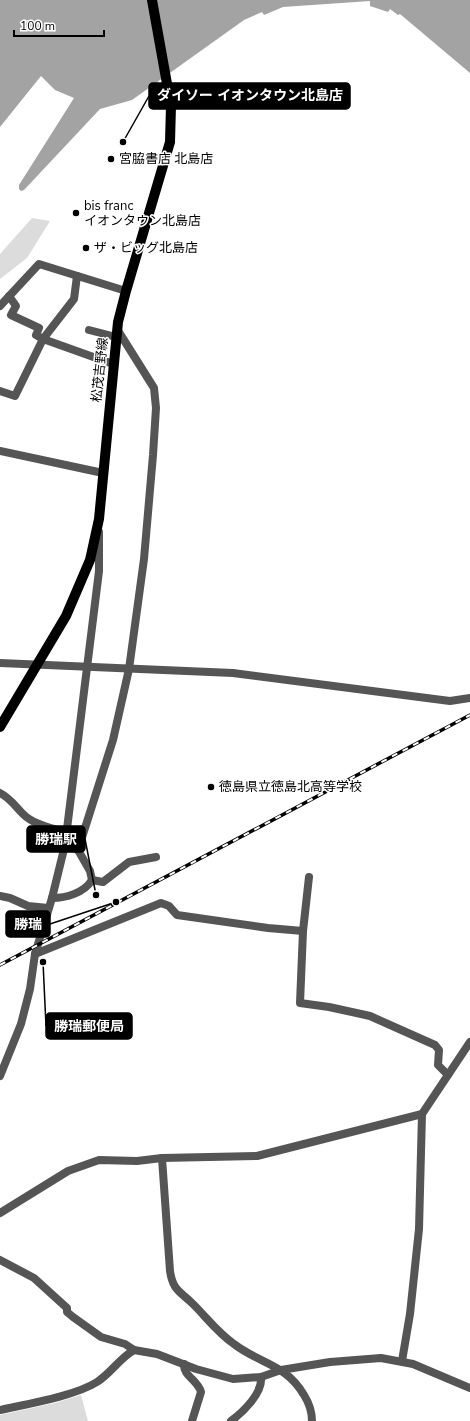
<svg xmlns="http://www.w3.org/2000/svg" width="470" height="1421" viewBox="0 0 470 1421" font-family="'Nunito Sans','Noto Sans JP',sans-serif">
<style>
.green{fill:#dcdcdc}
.water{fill:#a3a3a3}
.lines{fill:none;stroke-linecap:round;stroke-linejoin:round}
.minor{stroke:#555;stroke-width:8}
.major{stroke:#000;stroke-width:10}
.rail-casing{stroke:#000;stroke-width:3.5}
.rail{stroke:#fff;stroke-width:2;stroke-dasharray:6;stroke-linecap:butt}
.poi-dot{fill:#000;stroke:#fff;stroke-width:1.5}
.labels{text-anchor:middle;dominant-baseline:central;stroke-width:3;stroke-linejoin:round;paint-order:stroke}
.poi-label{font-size:13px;fill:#000;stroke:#fff;text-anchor:start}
.street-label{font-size:13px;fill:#000;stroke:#fff}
.leader{fill:none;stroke:#000;stroke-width:1.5}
.callout-dot{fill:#000;stroke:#fff;stroke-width:1.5}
.callout{fill:#000;stroke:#000;stroke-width:1.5}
.callout-label{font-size:14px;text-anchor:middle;font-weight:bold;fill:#fff}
</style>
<rect width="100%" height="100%" fill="#fff"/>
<!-- green -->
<g class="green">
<polygon points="32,218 50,221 27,258 0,279 0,254"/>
<polygon points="81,1395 88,1421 0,1421 0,1415 55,1403"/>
</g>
<!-- water -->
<polygon class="water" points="0,0 470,0 470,73 400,14 398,15 390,9 388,12 370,6 370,1 283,7 264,15 262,12 244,20 132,100 100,109 24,190 21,191 19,189 19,185 74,98 55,90 41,76 0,127"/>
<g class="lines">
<!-- minor -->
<g class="minor">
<polyline points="9,296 16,306 11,315 39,328 36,335 43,339 74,299 77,276"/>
<polyline points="0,306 39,264 126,291"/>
<polyline points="89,330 116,337"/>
<polyline points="0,391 15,396 43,339 113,364"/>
<polyline points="0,451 103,473"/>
<polyline points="0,663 233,673 450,701 470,698"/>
<path d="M 0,793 C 10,798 15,806 23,814 C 34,825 52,828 67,833"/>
<polyline points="65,845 78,850 90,871 92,880"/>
<polyline points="78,850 113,740 129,669 144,559 153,455 156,408 154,388 117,329"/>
<polyline points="309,877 303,931 300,1003 329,1007 370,1016 435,1045 439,1050 438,1065 448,1075"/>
<polyline points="0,896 10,898 28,906 48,908"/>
<path d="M 52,898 C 66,898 84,893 92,880 L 103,882 L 129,862 L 156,857"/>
<polyline points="35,954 161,903 169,906 177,915 268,928 303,931"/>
<polyline points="0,1076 21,1024 30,989 35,954 52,898 65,845 99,571 99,532"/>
<path d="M 162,1158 L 170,1271 C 173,1291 180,1291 193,1304 C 207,1318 218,1333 234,1344 C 260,1364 286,1364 304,1395 C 309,1403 312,1412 312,1421"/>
<polyline points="0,1213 68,1171 99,1160 137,1161 162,1158 257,1156 422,1114"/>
<polyline points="0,1260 34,1278 67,1308 67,1312 73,1317 101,1337 125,1344 134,1350 157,1354 196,1369 233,1379 261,1377 281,1370 330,1362 381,1358 413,1364 470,1388"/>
<polyline points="402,1361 410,1314 419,1229 422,1114 470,1042"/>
<path d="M 184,1364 C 183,1376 198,1380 201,1392 L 192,1421"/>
<path d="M 0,1410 C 27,1404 75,1396 97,1382 C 111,1373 120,1358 134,1350"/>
<path d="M 231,1421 C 243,1412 263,1393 261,1377"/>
</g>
<!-- major -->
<polyline class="major" points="0,727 66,616 90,560 99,519 118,322 126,291 170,142 171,106 152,0"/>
<!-- rail casing -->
<g class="rail-casing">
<polyline id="rail" points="0,965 470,715"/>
</g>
<!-- rail -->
<use href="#rail" class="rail"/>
</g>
<!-- markers -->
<g class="poi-dot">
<circle cx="111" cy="159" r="4"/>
<circle cx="76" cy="213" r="4"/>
<circle cx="86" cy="248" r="4"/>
<circle cx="211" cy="787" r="4"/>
</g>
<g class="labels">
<!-- poi labels -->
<g class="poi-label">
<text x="119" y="159">宮脇書店 北島店</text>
<text x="84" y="206">bis franc<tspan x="84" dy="15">イオンタウン北島店</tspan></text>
<text x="94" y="248">ザ・ビッグ北島店</text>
<text x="219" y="787">徳島県立徳島北高等学校</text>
</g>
<!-- street labels -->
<g class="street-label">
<text transform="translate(100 370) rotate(-84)">松茂吉野線</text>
</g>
</g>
<!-- callouts -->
<path class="leader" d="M123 142L149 96M96 895L85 839M116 902L50 924M43 962L46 1026"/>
<g class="callout-dot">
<circle cx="123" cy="142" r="4"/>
<circle cx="96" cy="895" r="4"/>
<circle cx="116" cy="902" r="4"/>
<circle cx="43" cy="962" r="4"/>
</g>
<g class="callout">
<rect x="149" y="83" width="201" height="26" rx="4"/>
<rect x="27" y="826" width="58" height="26" rx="4"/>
<rect x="6" y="911" width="44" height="26" rx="4"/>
<rect x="46" y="1013" width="86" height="26" rx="4"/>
</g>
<g class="callout-label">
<text x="250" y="100">ダイソー イオンタウン北島店</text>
<text x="56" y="844">勝瑞駅</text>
<text x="28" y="929">勝瑞</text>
<text x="89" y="1031">勝瑞郵便局</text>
</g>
<!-- scale -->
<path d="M14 30v6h90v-6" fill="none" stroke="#000000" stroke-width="2"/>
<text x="20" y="30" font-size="12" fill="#000000" stroke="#ffffff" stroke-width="3" paint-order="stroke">100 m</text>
</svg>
